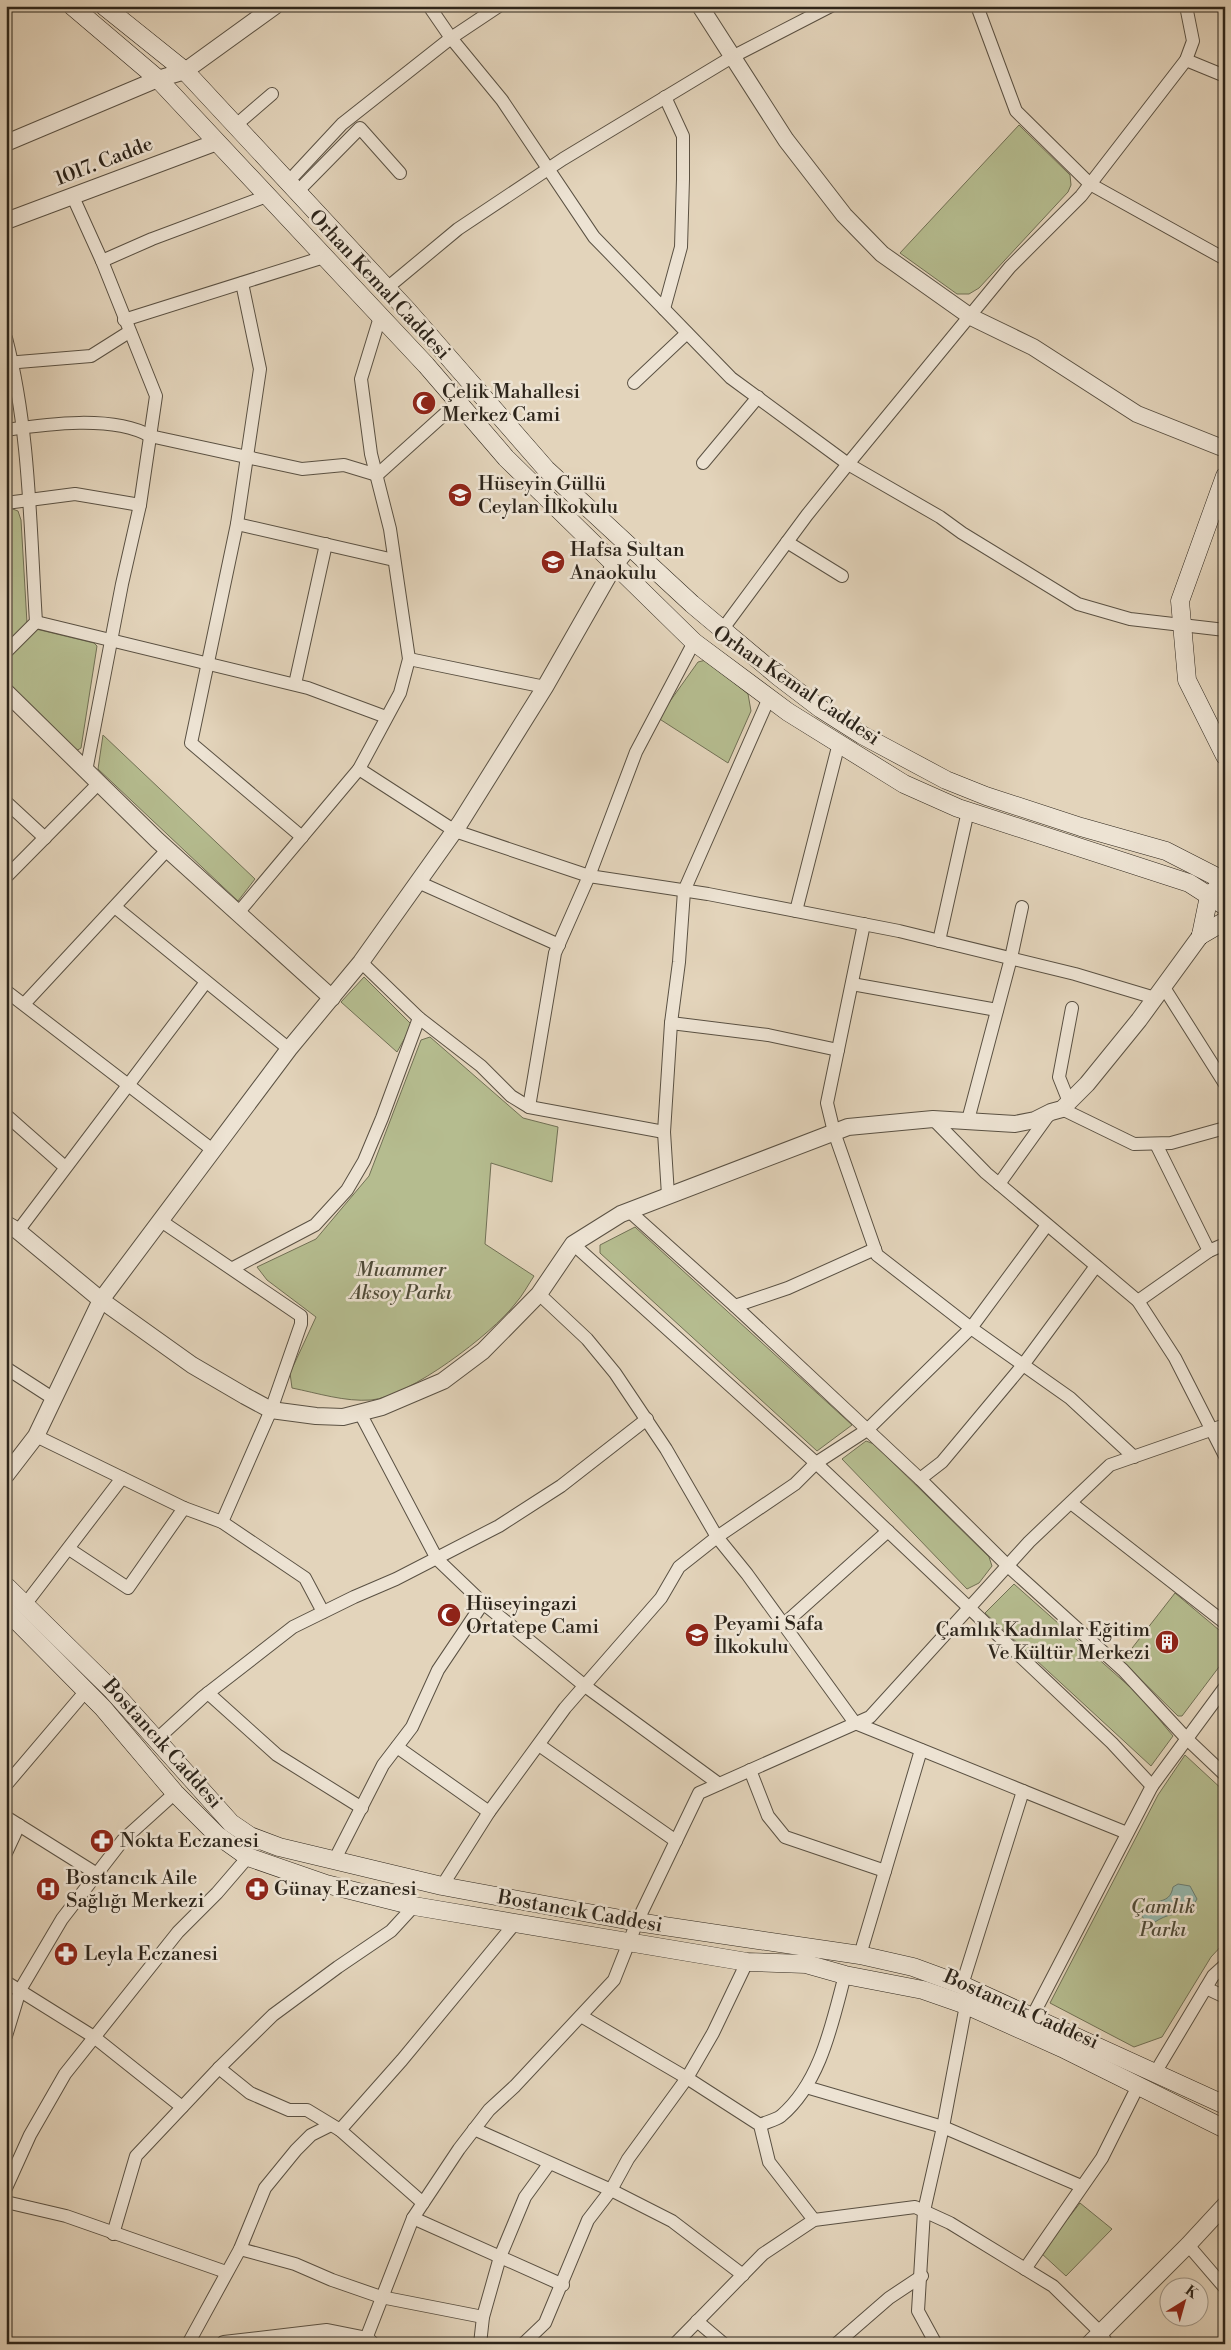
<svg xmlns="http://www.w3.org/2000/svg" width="1231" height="2350" viewBox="0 0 1231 2350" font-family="'Libre Bodoni',serif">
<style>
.green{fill:#b5bc8f;stroke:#717055}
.water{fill:#95b8ae;stroke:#6b7d73}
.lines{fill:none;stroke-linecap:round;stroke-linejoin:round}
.minor-casing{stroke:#5a5143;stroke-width:14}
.tertiary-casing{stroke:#5a5143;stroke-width:18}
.secondary-casing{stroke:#2d251b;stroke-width:19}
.minor{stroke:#ede3d3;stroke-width:12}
.tertiary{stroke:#ede3d3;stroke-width:16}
.secondary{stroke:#ede3d3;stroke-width:18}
.labels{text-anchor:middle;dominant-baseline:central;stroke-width:5;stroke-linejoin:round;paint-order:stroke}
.street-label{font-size:20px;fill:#2d251b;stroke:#ede3d3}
.poi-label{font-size:20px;fill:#2d251b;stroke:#ede3d3;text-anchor:start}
.park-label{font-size:20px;font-style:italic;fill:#4f4b38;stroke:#ede3d3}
</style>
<rect width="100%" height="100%" fill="#e3d4bb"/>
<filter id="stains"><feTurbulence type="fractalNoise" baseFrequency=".004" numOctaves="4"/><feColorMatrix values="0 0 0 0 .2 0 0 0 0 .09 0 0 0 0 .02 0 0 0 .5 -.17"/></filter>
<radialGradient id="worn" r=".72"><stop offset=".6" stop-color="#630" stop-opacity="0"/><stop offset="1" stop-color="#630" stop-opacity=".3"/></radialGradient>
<!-- green -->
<g class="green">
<polygon points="1019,125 1070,175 1071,185 1068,192 979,288 969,294 957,294 900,253"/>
<polygon points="10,508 18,511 21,520 27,623 6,644 6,509"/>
<polygon points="36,629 94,643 97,646 81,748 76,751 6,682 6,659"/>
<polygon points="706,660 748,694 751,711 728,763 658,718 698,662"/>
<polygon points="103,735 255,879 238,901 98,769"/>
<polygon points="364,977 412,1025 397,1052 341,1002"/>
<path d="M 430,1037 L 523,1118 L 558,1127 L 552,1182 L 491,1163 L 485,1244 L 534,1276 C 528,1285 523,1295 515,1304 C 492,1334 409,1397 371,1400 C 345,1402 317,1393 292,1388 L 290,1373 L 316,1317 L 267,1280 L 257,1267 L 316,1239 L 369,1176 L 421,1040 Z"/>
<polygon points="635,1227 852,1425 817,1451 600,1253 600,1245"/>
<polygon points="866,1441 874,1444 989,1557 992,1566 979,1583 967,1589 842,1459"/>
<polygon points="1014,1584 1139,1695 1173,1736 1151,1766 985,1613"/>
<polygon points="1175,1593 1225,1635 1225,1659 1182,1716 1178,1716 1122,1661"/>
<polygon points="1185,1755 1225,1792 1225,1942 1211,1957 1162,2037 1134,2047 1050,2003 1158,1795"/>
<polygon points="1080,2203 1112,2229 1066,2276 1041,2253"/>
</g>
<!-- water -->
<path class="water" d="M 1178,1884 L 1190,1886 L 1197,1899 L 1190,1911 C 1174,1914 1162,1915 1150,1926 L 1140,1914 L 1144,1914 L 1149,1905 C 1160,1899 1170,1903 1173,1887 Z"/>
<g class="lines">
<!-- minor casing -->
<g class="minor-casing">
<g id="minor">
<polyline points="429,6 451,38 502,100 594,237 731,378 848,464 940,517 962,533 1078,604 1130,619 1225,630"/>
<polyline points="977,6 1016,111 1090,184 1225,259"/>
<polyline points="1186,60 1225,76"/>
<polyline points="236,125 272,94"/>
<polyline points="288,182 342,124 451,38 499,6"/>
<polyline points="297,192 360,128 400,173"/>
<polyline points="73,197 102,261 156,396 140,505 122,584 86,771"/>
<polyline points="102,261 152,239 267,196"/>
<polyline points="242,283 260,369 237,524 191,743 302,837"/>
<polyline points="387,288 458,229 563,159 732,57 831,6"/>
<polyline points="664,309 681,247 683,179 683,136 665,97"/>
<polyline points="124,320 324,257"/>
<path d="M 6,338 C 30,430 30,528 36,622 L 6,652"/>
<polyline points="6,363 91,356 129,332"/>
<polyline points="634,383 687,333"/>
<path d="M 6,430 C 47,424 113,415 150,436 L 302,469 L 344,465 L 377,475 L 458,402"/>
<polyline points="703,463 758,397"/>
<polyline points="6,503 75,494 140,505"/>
<polyline points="237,524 394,560"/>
<polyline points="787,542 842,576"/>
<polyline points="36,622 308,688 386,717"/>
<polyline points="722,630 807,515 848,464 1010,267 1081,196 1186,60 1193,41 1186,6"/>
<polyline points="409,659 545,687"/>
<polyline points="295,684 326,544"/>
<polyline points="359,769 455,831 589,876 708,894 899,931 1075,974 1155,998"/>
<polyline points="6,802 45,838"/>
<polyline points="6,877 99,783"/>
<polyline points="418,882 559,945"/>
<polyline points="115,907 289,1049"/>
<polyline points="796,911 839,743"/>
<polyline points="238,913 359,769 400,693 409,659 390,529 371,454 361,379 380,317"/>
<polyline points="864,924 827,1103 834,1132 877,1255 971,1328 1070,1398 1134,1457"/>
<polyline points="939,941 968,811"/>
<polyline points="361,962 419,1018 481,1066 511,1096 529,1107 664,1132"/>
<polyline points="852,984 997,1010"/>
<polyline points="1163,986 1225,1084"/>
<polyline points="6,991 214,1151"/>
<polyline points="25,1003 167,850"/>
<polyline points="671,1023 768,1035 838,1050"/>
<polyline points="1069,1102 1059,1077 1072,1008"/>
<polyline points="529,1107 555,953 589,876 636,752 694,642"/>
<polyline points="1062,1109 1134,1144 1171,1143 1225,1128"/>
<polyline points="6,1115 65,1167"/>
<polyline points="933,1119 986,1173 1138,1301 1175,1358 1225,1456"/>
<polyline points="968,1120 1011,958 1022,907"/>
<polyline points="1156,1144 1209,1251"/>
<polyline points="999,1184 1050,1113"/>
<polyline points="668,1195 664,1132 671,1023 679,962 684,891 769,698"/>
<polyline points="629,1211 735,1306 920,1479 1008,1566 1123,1670 1187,1739 1225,1775"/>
<polyline points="18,1231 206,982"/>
<polyline points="573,1244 816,1463 1112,1743 1152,1786"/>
<polyline points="233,1268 315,1225 347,1190 364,1161 382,1118 419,1018"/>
<polyline points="539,1294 587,1339 615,1373 666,1449 717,1537 747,1574 855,1723 1127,1833"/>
<polyline points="1138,1301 1209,1251 1225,1244"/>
<polyline points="735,1306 788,1288 875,1249"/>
<polyline points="6,1368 54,1399"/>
<polyline points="360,1413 437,1559 483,1603 585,1686 719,1784"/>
<polyline points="36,1436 184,1508 222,1522 271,1410 301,1324 301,1316 161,1221"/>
<polyline points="920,1479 942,1462 1023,1365 1096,1266"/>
<polyline points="1071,1503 1225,1623"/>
<polyline points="222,1522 305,1578 323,1612"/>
<polyline points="69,1549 128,1588 184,1508"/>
<polyline points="24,1606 122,1478"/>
<polyline points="783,1625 888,1531"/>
<polyline points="208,1693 277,1755 362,1808"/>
<polyline points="156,1740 203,1697 293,1627 354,1597 396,1579 499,1526 561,1486 647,1419"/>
<polyline points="539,1745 676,1841"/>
<polyline points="397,1747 489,1812"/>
<polyline points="750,1770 768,1816 785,1837 885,1871"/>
<polyline points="6,1785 85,1692"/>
<polyline points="6,1817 97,1874"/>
<polyline points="6,1853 19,1825"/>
<polyline points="334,1861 383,1765 412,1727 438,1670 483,1603"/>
<polyline points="442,1886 489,1812 565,1708 661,1598 679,1567 717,1537 795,1484 816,1463 867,1430 971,1328 1047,1225"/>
<polyline points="860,1955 921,1750"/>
<polyline points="6,1982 94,2037 182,2107"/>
<polyline points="962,1985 1023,1791"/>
<polyline points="1206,1988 1225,1997"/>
<polyline points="581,2016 687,2078 760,2125 769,2162 814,2220"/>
<polyline points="1032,2017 1152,1786 1225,1687"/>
<polyline points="6,2036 20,1990 62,1919 123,1840 175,1793"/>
<polyline points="219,2068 250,2093 289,2110 307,2110 340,2130 423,2203"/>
<polyline points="1155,2073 1213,1976 1225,1965"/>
<polyline points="806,2087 943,2127 1081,2186"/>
<path d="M 760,2125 C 766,2122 776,2120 781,2116 C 821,2082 832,2023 845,1975"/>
<polyline points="474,2129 611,2190 672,2221 743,2275"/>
<polyline points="340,2130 402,2060 516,1922"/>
<polyline points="6,2188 30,2135 65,2074 178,1932 217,1893 248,1857"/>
<polyline points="6,2202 66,2216 226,2272"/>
<polyline points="413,2218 563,2285"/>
<polyline points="113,2234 136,2156 219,2068 273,2015 338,1967 391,1931 414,1906"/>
<polyline points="1188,2245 1225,2288"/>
<polyline points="240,2249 295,2264 332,2280 381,2297 483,2317"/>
<polyline points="1025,2269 1102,2158 1138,2086"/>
<polyline points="697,2321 724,2344"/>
<polyline points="188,2344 240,2249 265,2188 296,2150 311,2135 331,2125"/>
<polyline points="364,2344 413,2218 459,2149 489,2110 515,2086 614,1980 637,1922 699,1793 870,1717 1029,1542 1110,1465 1225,1425"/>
<polyline points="480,2344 483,2317 500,2257 525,2197 549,2164"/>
<polyline points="523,2344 545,2323 588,2220 611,2190 628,2159 687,2078 713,2033 747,1962"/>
<polyline points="675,2344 763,2254 814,2220 915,2207 950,2223 1053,2286 1101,2333 1107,2344"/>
<polyline points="836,2344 889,2298 922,2276"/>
<polyline points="936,2344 918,2311 924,2211 943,2127 966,2005"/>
</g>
</g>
<!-- tertiary casing -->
<g class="tertiary-casing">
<g id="tertiary">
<polyline points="700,6 786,140 844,215 882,254 971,317 1033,347 1137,414 1225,449"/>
<polyline points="6,143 158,79 185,71 275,6"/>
<polyline points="6,221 217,142"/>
<polyline points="6,692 157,840 332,998"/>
<polyline points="6,1224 18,1231 101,1300 192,1365 245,1396 271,1410 316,1416 343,1417 382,1407 443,1381 483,1351 539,1294 573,1244 621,1214 848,1127 933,1119 1015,1124 1035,1120 1051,1112 1062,1109 1087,1084 1139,1020 1201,935"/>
<polyline points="6,1475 36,1436 101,1300 289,1049 361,962 460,823 545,687 614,566 630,546"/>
<polyline points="224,2344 327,2332 367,2340 371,2344"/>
<polyline points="1089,2344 1188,2245 1225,2205"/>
</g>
</g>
<!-- secondary casing -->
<g class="secondary-casing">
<g id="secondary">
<polyline points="72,6 158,79 426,365 506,458 694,642 788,712 904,784 958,808 1189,883 1225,906"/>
<polyline points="104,6 185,71 408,311 546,469 692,604 779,677 821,709 862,735 946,780 986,796 1081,827 1166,851 1213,875 1225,882"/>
<polyline points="1225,476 1180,601 1187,680 1225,756"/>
<polyline points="1201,935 1209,896 1216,889"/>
<polyline points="1201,935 1225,921"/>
<polyline points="6,1586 111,1689 231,1823 250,1836 279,1847 442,1886 637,1922 860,1955 913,1967 962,1985 1225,2105"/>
<polyline points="6,1610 103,1708 175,1793 217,1835 248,1857 326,1884 414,1906 747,1962 806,1964 845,1975 923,1990 966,2005 1062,2048 1225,2129"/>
</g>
</g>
<!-- minor -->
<use href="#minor" class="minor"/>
<!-- tertiary -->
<use href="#tertiary" class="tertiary"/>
<!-- secondary -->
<use href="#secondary" class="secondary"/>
</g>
<!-- icons -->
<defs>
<g id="mosque-disc" transform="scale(1.25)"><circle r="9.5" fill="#8f2418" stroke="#ede3d3"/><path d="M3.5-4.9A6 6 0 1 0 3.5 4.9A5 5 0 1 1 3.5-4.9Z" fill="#fff"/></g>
<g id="school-disc" transform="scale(1.25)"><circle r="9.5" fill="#8f2418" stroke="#ede3d3"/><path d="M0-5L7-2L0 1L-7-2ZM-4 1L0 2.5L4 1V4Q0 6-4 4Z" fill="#fff"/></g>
<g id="building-disc" transform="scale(1.25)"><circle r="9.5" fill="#8f2418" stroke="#ede3d3"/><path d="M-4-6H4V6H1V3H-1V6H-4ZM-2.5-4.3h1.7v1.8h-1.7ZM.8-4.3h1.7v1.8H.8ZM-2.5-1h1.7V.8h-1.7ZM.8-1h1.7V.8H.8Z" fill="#fff"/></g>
<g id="pharmacy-disc" transform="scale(1.25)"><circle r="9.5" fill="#8f2418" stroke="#ede3d3"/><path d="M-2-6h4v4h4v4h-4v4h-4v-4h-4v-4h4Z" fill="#fff"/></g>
<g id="hospital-disc" transform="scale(1.25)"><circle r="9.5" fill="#8f2418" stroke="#ede3d3"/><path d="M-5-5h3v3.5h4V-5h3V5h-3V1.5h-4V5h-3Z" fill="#fff"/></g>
</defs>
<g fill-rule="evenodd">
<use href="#mosque-disc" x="424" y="403"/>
<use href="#school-disc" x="460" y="495"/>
<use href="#school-disc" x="553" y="562"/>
<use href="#mosque-disc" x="449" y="1615"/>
<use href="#school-disc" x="697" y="1635"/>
<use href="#building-disc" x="1167" y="1642"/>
<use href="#pharmacy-disc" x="102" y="1841"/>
<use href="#hospital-disc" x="48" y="1889"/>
<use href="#pharmacy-disc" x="257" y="1889"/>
<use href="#pharmacy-disc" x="66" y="1954"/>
</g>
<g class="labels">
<!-- street labels -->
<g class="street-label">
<text transform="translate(104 162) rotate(-21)">1017. Cadde</text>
<text transform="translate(379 285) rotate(47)">Orhan Kemal Caddesi</text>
<text transform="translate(796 686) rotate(34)">Orhan Kemal Caddesi</text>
<text transform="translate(162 1744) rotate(48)">Bostancık Caddesi</text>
<text transform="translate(580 1912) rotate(10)">Bostancık Caddesi</text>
<text transform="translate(1021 2010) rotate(24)">Bostancık Caddesi</text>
</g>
<!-- poi labels -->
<g class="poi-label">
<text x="442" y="392">Çelik Mahallesi<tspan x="442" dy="23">Merkez Cami</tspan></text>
<text x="478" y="484">Hüseyin Güllü<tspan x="478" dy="23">Ceylan İlkokulu</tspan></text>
<text x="570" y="550">Hafsa Sultan<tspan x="570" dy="23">Anaokulu</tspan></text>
<text x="466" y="1604">Hüseyingazi<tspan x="466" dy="23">Ortatepe Cami</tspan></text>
<text x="714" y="1624">Peyami Safa<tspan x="714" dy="23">İlkokulu</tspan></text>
<text x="1150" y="1630" text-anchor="end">Çamlık Kadınlar Eğitim<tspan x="1150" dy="23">Ve Kültür Merkezi</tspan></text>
<text x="120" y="1841">Nokta Eczanesi</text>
<text x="66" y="1878">Bostancık Aile<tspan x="66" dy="23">Sağlığı Merkezi</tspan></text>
<text x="274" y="1889">Günay Eczanesi</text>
<text x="84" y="1954">Leyla Eczanesi</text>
</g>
<!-- park labels -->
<g class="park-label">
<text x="401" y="1270">Muammer<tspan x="401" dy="23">Aksoy Parkı</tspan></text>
<text x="1163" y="1907">Çamlık<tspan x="1163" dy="23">Parkı</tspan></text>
</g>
</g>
<!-- margin -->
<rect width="1231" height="2350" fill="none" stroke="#e3d4bb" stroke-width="25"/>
<rect x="8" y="8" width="1216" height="2335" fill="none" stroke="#2d251b" stroke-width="2.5"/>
<rect x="12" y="12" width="1206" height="2325" fill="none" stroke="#2d251b"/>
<!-- north arrow -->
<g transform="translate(1184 2302) rotate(37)"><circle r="24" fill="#ede3d3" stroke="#a09789"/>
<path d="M0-4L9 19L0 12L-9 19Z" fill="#8f2418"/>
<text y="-8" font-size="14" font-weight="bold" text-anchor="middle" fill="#2d251b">K</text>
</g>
<rect width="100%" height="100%" filter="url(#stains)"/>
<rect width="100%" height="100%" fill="url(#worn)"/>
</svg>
